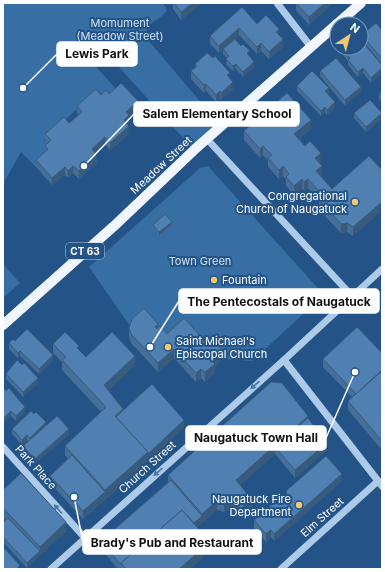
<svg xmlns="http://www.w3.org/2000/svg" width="385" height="572" viewBox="0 0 385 572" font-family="Inter,sans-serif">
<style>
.green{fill:#376ea4}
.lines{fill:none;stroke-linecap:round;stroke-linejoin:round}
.minor{stroke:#adcbe9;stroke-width:7}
.major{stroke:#f1f6fe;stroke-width:10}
.wall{fill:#456e98}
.shaded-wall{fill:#385a7c}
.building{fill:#5080b1;stroke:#385a7c}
.oneway{fill:#4c77a4}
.poi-dot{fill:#f4c870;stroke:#235387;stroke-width:1.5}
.labels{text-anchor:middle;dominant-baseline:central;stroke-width:4;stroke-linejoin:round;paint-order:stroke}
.shield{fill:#235387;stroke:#bdcbdb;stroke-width:1}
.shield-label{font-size:10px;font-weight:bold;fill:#fff}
.park-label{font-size:11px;fill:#d2e4f7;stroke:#235387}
.street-label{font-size:11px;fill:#fff;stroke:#235387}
.poi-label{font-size:11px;fill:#fff;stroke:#235387;text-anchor:end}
.leader{fill:none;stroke:#fff;stroke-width:1.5}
.callout-dot{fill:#fff;stroke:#235387;stroke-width:1.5}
.callout{fill:#fff;stroke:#fff;stroke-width:1.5}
.callout-label{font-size:12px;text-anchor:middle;font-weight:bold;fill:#111}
</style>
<rect width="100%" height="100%" fill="#235387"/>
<!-- green -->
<g class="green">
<path d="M 3,3 L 163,3 L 166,8 L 166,12 C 157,22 142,24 148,40 L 221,126 L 194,150 L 88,33 L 70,46 L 77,46 L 118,91 L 108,100 L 97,90 L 44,140 L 51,148 L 48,156 L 36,167 L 21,152 L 3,184 Z"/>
<polygon points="208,166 324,295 252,361 222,359 167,343 132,329 89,267 200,168"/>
<polygon points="3,264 20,283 3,298"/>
</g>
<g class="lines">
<!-- minor -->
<g class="minor">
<polyline points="277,3 311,47"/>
<polyline points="207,139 352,296"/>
<polyline points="284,360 382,486"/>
<polyline points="3,447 85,538"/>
<polyline points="51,569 284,360 382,269"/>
<polyline points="281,569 378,481"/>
</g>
<!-- major -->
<g class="major">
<polyline points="337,24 361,3"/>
<polyline points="3,325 114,226 194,150 337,24"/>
</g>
</g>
<!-- wall -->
<g class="wall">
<polygon points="173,3 202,3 181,20 173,9"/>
<polygon points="296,3 333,3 309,25 296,10"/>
<polygon points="242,7 257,24 279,35 283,47 269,59 261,51 257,54 239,35 228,45 250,56 254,67 243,77 236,69 233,71 226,64 227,58 223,54 223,49 219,53 210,44 210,36"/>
<polygon points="382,30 382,64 367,46 367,43 363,39 363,34"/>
<polygon points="343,50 382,65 382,73 371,83 363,73 358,77 348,65 348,61 343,55"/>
<polygon points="195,64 230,78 233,89 221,100 220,99 216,102 206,91 204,93 191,79 191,71 195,68"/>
<polygon points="320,71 361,92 345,106 320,76"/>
<polygon points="297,86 329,93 327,94 335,107 327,115 325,112 321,116 297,91"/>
<polygon points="382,92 382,102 379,99 379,94"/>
<polygon points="109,94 138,108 129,116 129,123 127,124 129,134 110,150 105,144 96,153 97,162 79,179 73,173 68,178 65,175 52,185 36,167 36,160 45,152 45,146 47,144 45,141 45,134 69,123 79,115 77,113 77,106 101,95"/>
<polygon points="354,113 382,118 366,132 354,118"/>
<polygon points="311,129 299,139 321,162 320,163 322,175 321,176 332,189 369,156 353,236 347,232 341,233 319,210 319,201 308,188 304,191 302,188 294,195 286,186 286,179 283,176 279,179 268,167 268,160 263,155 260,158 244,140 244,131"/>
<polygon points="172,224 159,235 153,227 153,225"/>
<polygon points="158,327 167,334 209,346 222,359 215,366 215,373 205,382 201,378 196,382 174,358 158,372 131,343 129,337 129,328"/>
<polygon points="15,341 53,360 39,374 20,356 18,358 9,349 9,343"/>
<polygon points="53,344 79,350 86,357 135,365 108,391 123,411 184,427 148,461 83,519 50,483 50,476 68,459 65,455 65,446 101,412 62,370 62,362 53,353"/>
<polygon points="382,353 382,450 348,410 348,401 352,397 323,367 323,359"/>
<polygon points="6,374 38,383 23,397 6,379"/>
<polygon points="3,391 25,412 16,421 11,416"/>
<polygon points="308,418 327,450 295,478 275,454 240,485 252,509 240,518 231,507 224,512 217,510 197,527 210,551 190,569 118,569 101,549 101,541 168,483 168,475"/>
<polygon points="46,426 69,434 35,464 23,452 23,446 29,442 27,440 22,445 12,434 12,429"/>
<polygon points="342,481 274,541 271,537 266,542 254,528 254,520 276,504 286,495 286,491"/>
<polygon points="3,490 66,531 27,568 3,542 3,523 6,520 3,517"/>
</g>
<!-- shaded-wall -->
<g class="shaded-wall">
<polygon points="193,3 202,3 181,20 181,12"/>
<polygon points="325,3 333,3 309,25 309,17"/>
<polygon points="239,28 239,35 219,53 219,46"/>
<polygon points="279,29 279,36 276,32"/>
<polygon points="283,39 283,47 269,59 269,52"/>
<polygon points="261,43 261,51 257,54 257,47"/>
<polygon points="254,62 254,67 243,77 243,72"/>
<polygon points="236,64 236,69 233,71 233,66"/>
<polygon points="363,68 363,73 358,77 358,72"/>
<polygon points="382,68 382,73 371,83 371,78"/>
<polygon points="233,82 233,89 221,100 221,93"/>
<polygon points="206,84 206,91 204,93 204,85"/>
<polygon points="361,87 361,92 345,106 345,100"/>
<polygon points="329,88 329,93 325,97 325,91"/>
<polygon points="220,91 220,99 216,102 216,95"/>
<polygon points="138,101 138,108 129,116 129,123 124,128 124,120 126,112"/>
<polygon points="335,102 335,107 327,115 327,110"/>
<polygon points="325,107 325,112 321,116 321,111"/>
<polygon points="382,113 382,118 366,132 366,127"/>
<polygon points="311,120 311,129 294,143 294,134"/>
<polygon points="129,126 129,134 110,150 110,143"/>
<polygon points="105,137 105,144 92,156 92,149"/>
<polygon points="263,146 263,155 260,158 260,149"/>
<polygon points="321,153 321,162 315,167 315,158"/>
<polygon points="97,155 97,162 79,179 79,171"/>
<polygon points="73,166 73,173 68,178 68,171"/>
<polygon points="283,166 283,176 279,179 279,170"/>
<polygon points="322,166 322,175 316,181 316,171"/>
<polygon points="65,167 65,175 52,185 52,178"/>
<polygon points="302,179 302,188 294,195 294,186"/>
<polygon points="308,179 308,188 304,191 304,182"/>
<polygon points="382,202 382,211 353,236 353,227"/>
<polygon points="172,222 172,224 159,235 159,232"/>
<polygon points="347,223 347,232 341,233 341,224"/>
<polygon points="158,324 158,333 155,327"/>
<polygon points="174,349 174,358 158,372 158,363"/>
<polygon points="222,350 222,359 215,366 215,373 205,382 205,372 211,360"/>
<polygon points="20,351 20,356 18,358 18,353"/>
<polygon points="53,355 53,360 39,374 39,369"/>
<polygon points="135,356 135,365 104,395 104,385"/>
<polygon points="201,369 201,378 196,382 196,373"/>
<polygon points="38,378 38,383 23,397 23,392"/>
<polygon points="25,407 25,412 16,421 16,416"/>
<polygon points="123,409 123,418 118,422 115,416"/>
<polygon points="11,411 11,416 3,424 3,419"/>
<polygon points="308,416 308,426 275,447 275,454 236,489 236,480"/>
<polygon points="184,420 184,427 148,461 105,499 105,490"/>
<polygon points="46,422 46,428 30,443 30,438"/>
<polygon points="69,429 69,434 35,464 35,459"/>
<polygon points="27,435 27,440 22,445 22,440"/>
<polygon points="327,443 327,450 295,478 295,470"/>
<polygon points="342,474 342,481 274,541 274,534"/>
<polygon points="105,492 105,499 83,519 83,511"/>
<polygon points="231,498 231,507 224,512 224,503"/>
<polygon points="252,500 252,509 240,518 240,509"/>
<polygon points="217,501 217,510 202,523 202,514"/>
<polygon points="202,516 202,523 193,531 193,524"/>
<polygon points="66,522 66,531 27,568 27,563 40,551 40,547"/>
<polygon points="271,530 271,537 266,542 266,534"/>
<polygon points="210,542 210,551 190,569 179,569"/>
</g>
<!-- building -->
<g class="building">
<polygon points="174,3 193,3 181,12"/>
<polygon points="296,3 325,3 309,17"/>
<polygon points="242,7 257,24 266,15 279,29 276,32 283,39 269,52 261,43 257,47 239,28 219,46 210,36"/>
<polygon points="376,23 382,30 382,59 367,41 368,40 363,34"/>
<polygon points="235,39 241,46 243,44 250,51 247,53 254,62 243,72 236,64 233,66 226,59 229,56 223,49"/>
<polygon points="365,45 382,65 382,68 371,78 363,68 358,72 348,60 350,58 343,50 345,48 361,48 361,46 362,47"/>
<polygon points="207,53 213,58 215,56 230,73 227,75 233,82 221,93 220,91 216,95 206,84 204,85 191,71 197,66 195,64"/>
<polygon points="336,58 361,87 345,100 320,71"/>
<polygon points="312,71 329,88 325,91 335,102 327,110 325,107 321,111 297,86"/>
<polygon points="121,83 138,101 126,112 129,115 124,120 129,126 110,143 105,137 92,149 97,155 79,171 73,166 68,171 65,167 52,178 36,160 48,149 45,146 51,140 45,134 64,117 69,123 82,112 77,106 96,89 101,95 106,90 109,94"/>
<polygon points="382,92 382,97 379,94"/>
<polygon points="287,93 311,120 294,134 305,146 310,141 321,153 315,158 322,166 316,171 332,189 369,156 382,170 382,202 353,227 347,223 341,224 319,200 324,197 308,179 304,182 302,179 294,186 286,177 289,174 283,166 279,170 268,158 272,155 263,146 260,149 244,131"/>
<polygon points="370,100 382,113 366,127 354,113"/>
<polygon points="165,214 172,222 159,232 153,225"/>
<polygon points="144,308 158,324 155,327 157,329 160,326 167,334 184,318 209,346 214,341 222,350 211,360 215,364 205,372 201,369 196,373 174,349 158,363 131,334 129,328 132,319"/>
<polygon points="357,327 382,353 382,370 356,394 323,359"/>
<polygon points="27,329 53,355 39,369 20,351 18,353 9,343 13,339 15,341"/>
<polygon points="65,332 79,346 77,348 86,357 112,332 135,356 104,385 123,409 115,416 148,452 105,490 65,446 106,407 62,360 66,357 53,344"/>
<polygon points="17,360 22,365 24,363 38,378 23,392 6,374"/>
<polygon points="382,371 382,441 348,401"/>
<polygon points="271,382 282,383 308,416 236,480 252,500 240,509 231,498 224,503 217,501 202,514 168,475"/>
<polygon points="152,384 184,420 148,454 148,452 116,417"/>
<polygon points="9,388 25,407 16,416 11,411 3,419 3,391 5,389 6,391"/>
<polygon points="31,411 34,414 36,412 46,422 30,438 27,435 22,440 12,429"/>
<polygon points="57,416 69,429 35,459 23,446"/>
<polygon points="308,418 327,443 295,470 275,447"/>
<polygon points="72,455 105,492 83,511 50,476"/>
<polygon points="326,456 342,474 274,534 271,530 266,534 254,520 275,502 276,504 287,493 286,491"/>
<polygon points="21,473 66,522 40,547 3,508 3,490"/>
<polygon points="171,480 202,516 194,523 182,510 121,563 121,565 101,541"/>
<polygon points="182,510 210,542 179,569 126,569 121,563"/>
<polygon points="8,518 40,551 27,563 3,537 3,523"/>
<polygon points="3,547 20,565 17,569 3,569"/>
</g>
<!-- one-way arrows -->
<defs><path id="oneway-solid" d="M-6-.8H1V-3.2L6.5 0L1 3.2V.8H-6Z"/></defs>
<g class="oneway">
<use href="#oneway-solid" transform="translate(255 385) rotate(139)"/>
<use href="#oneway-solid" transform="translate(158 472) rotate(138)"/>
<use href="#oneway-solid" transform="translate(58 509) rotate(-132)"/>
</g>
<!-- markers -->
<g class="poi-dot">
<circle cx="355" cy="202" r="4"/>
<circle cx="214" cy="280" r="4"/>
<circle cx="168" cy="347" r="4"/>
<circle cx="299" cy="505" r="4"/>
</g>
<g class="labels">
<!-- shield labels -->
<rect class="shield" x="66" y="243" width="38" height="16" rx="3"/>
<g class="shield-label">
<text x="85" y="251">CT 63</text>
</g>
<!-- park labels -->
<g class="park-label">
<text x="120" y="23">Momument<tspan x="120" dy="13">(Meadow Street)</tspan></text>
<text x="200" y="261">Town Green</text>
</g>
<!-- street labels -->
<g class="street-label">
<text transform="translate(161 165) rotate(-43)">Meadow Street</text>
<text transform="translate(36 467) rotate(48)">Park Place</text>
<text transform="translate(147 467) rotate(-42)">Church Street</text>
<text transform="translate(322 517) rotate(-42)">Elm Street</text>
</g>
<!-- poi labels -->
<g class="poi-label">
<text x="347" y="196">Congregational<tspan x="347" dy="13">Church of Naugatuck</tspan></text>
<text x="222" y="280" text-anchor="start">Fountain</text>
<text x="176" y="341" text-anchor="start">Saint Michael's<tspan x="176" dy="13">Episcopal Church</tspan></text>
<text x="291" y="499">Naugatuck Fire<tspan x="291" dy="13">Department</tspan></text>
</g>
</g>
<!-- callouts -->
<path class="leader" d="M23 88L57 54M84 166L134 114M150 347L179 301M355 372L326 438M74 497L83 542"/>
<g class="callout-dot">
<circle cx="23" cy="88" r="4"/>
<circle cx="84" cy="166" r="4"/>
<circle cx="150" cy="347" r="4"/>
<circle cx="355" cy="372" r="4"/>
<circle cx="74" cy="497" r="4"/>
</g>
<g class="callout">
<rect x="57" y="42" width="80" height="24" rx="4"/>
<rect x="134" y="102" width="165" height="24" rx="4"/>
<rect x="179" y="289" width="200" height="24" rx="4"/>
<rect x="186" y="426" width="140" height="24" rx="4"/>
<rect x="83" y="530" width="178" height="24" rx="4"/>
</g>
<g class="callout-label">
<text x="97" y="58">Lewis Park</text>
<text x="217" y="118">Salem Elementary School</text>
<text x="279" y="306">The Pentecostals of Naugatuck</text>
<text x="256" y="442">Naugatuck Town Hall</text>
<text x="172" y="547">Brady's Pub and Restaurant</text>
</g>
<!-- border -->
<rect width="385" height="572" fill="none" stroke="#ffffff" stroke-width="8"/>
<!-- north arrow -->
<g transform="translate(349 36) rotate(36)"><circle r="19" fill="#235387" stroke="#7b98b7"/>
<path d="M0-3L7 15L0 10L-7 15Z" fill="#f4c870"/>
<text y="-6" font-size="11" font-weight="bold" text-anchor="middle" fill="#ffffff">N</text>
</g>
</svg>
